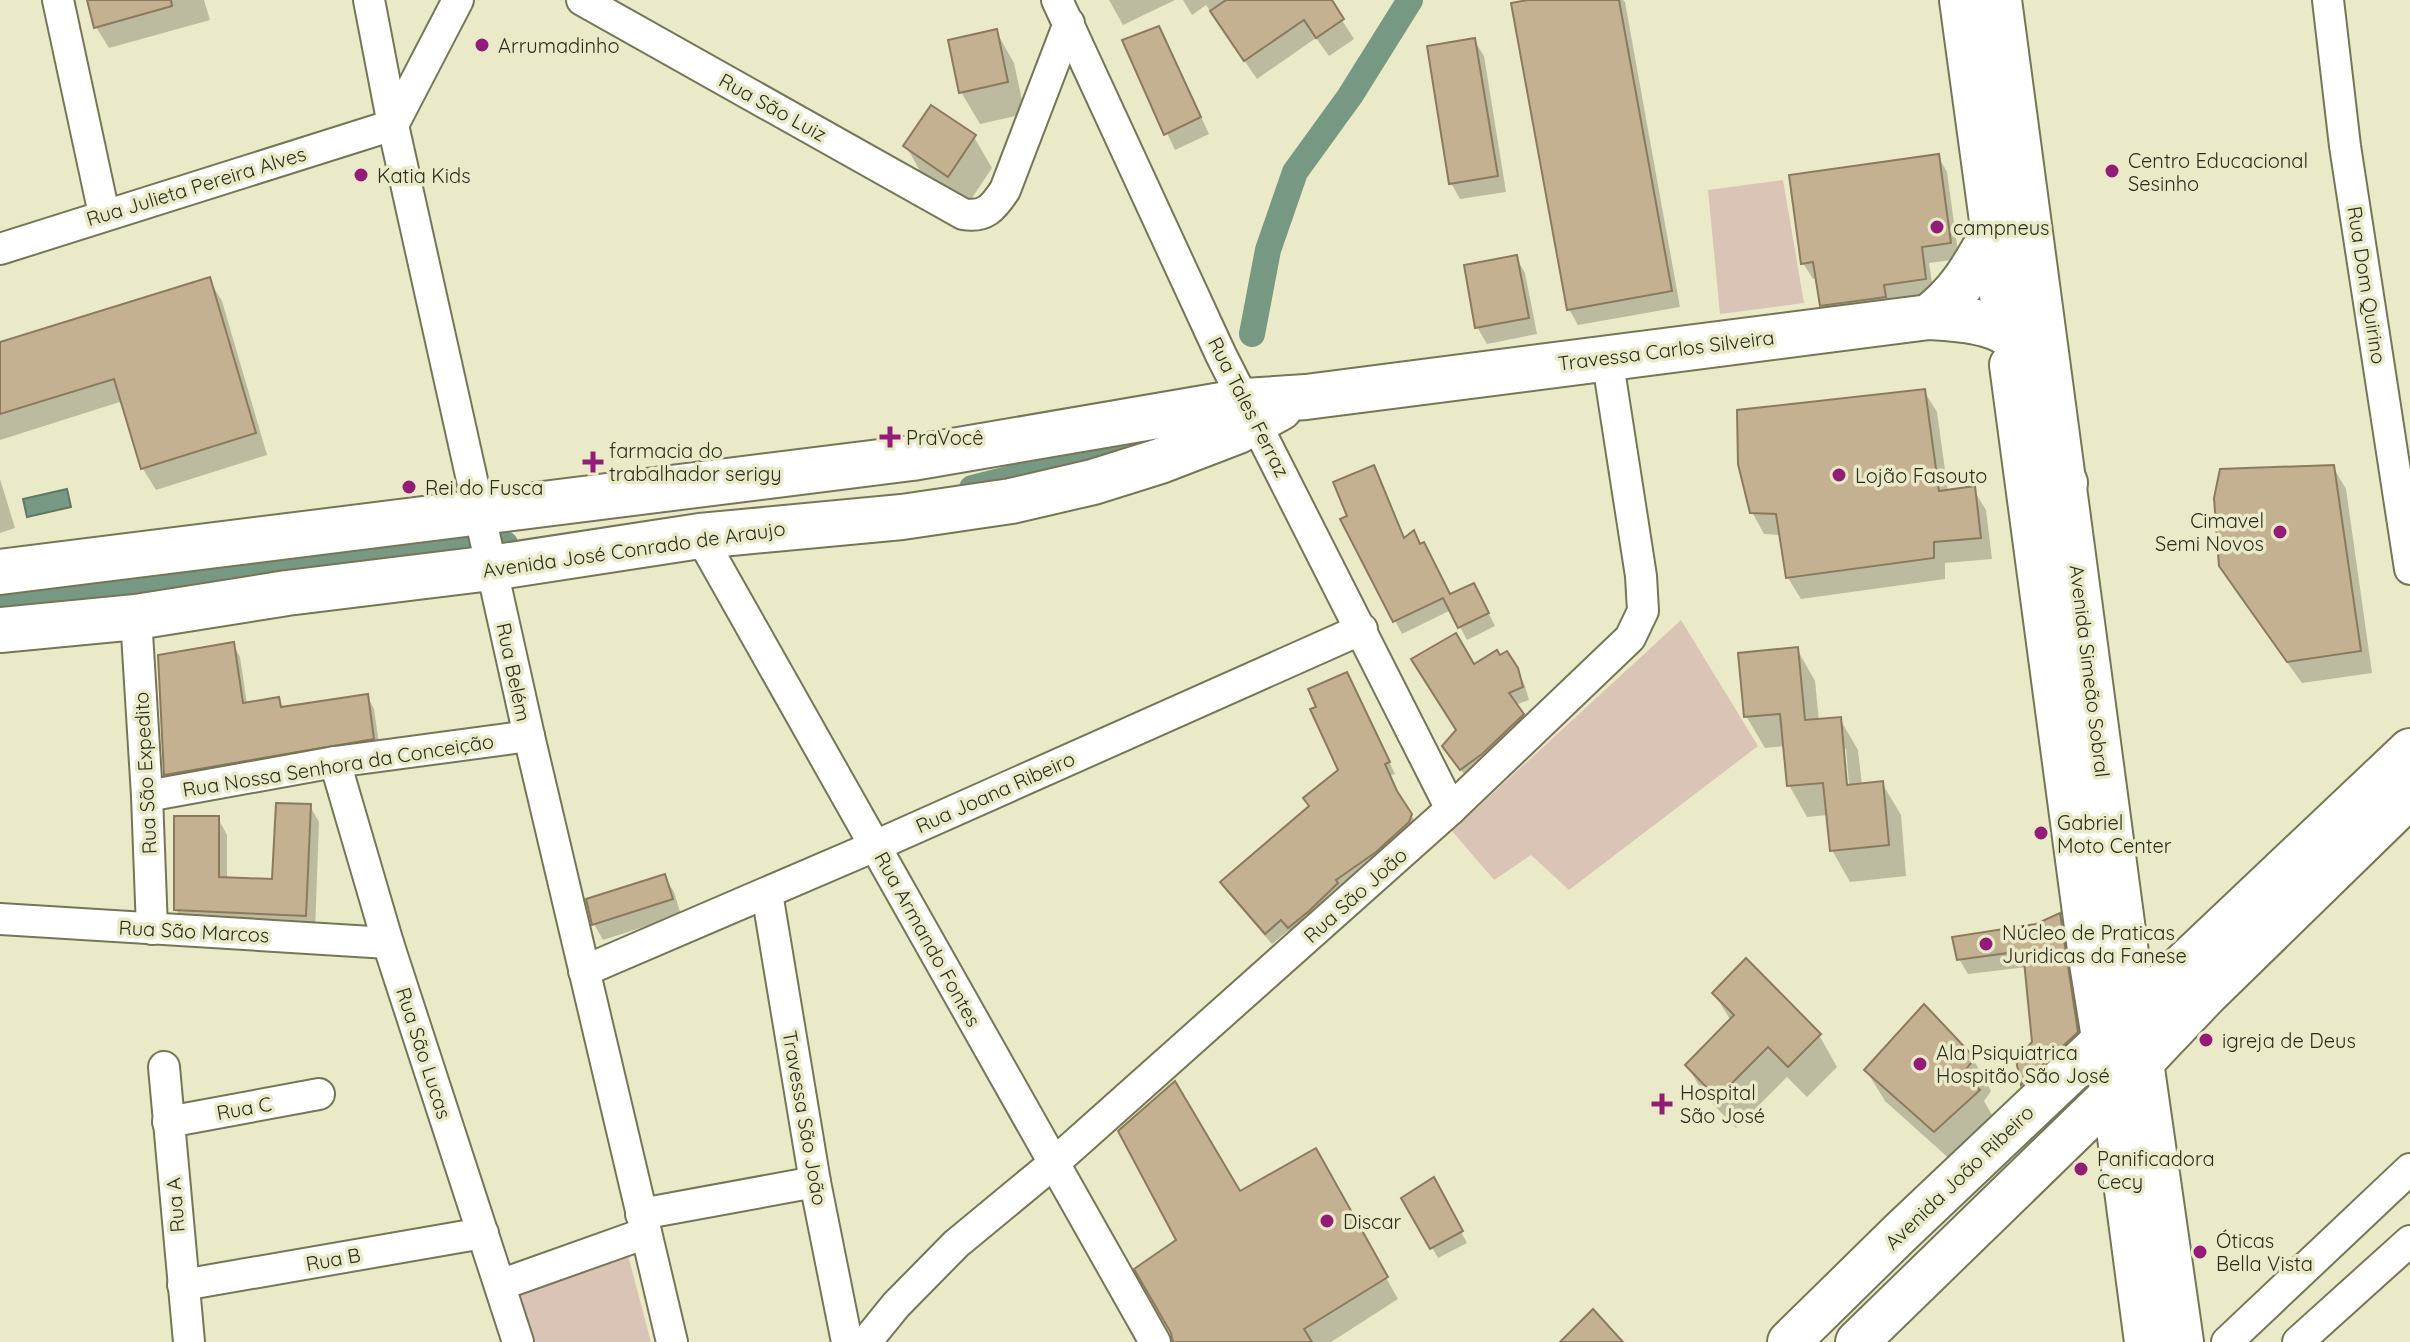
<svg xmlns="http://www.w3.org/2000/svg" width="2410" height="1342" viewBox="0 0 2410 1342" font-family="Quicksand,sans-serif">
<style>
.green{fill:#d9c4b6}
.water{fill:#779883;stroke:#607865;stroke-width:2}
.shadow{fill:#0003;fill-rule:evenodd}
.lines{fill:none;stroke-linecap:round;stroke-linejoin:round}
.canal{stroke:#779883;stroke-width:26}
.building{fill:#c4b191;stroke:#8b7a5e;stroke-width:2}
.minor-casing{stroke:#767556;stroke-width:34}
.secondary-casing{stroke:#767556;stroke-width:46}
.primary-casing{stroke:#767556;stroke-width:48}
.minor{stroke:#fff;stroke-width:30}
.secondary{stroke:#fff;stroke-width:42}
.primary{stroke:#fff;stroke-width:44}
.poi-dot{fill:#941c79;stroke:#ebeac8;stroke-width:3}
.labels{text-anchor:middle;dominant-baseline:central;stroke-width:7;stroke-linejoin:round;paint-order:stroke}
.poi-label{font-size:20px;fill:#2c2c1f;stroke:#ebeac8;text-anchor:start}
.street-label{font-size:20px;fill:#2c2c1f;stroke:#ebeac8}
</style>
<rect width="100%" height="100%" fill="#ebeac8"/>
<!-- green -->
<g class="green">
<polygon points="1783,180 1804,303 1720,314 1708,190"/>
<polygon points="1681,620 1758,746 1569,890 1531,855 1494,880 1452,831"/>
<polygon points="625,1244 651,1342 522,1342 504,1276"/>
</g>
<!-- water -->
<polygon class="water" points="67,489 71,507 27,517 23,499"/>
<!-- shadow -->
<g class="shadow">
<polygon points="89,0 204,0 210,20 109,48 96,27"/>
<polygon points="1109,0 1175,0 1123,25"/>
<polygon points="1183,0 1329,0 1354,39 1329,56 1316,38 1257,79 1206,5 1192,15"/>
<polygon points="1539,0 1623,0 1625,2 1680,307 1578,325 1569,309"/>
<polygon points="996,31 1014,63 1025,114 980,124 961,92"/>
<polygon points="1474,40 1484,56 1506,192 1460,199 1451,183"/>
<polygon points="1124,42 1167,44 1209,134 1175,150"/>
<polygon points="974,137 992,168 966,207 924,178 906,146"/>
<polygon points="1938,156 1947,172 1959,259 1929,263 1934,295 1831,321 1822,305 1818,278 1813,279 1803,263"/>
<polygon points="1516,257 1525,273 1537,334 1487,344 1477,327"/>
<polygon points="209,280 222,301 267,455 156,490 143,469 123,401 0,440 0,343"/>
<polygon points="1924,391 1937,412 1948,492 1973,489 1986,510 1992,559 1945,563 1945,579 1801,599 1788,578 1781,535 1764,534 1752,512"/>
<polygon points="2333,467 2346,489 2372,673 2302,683 2234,589 2221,566"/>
<polygon points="0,479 15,528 0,533"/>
<polygon points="1380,480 1405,540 1450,597 1481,598 1495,626 1467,640 1451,610 1402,634 1343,520 1350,517"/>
<polygon points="233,644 240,657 247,704 278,699 284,709 367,696 374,709 380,751 173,787 166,774"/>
<path d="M 1797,649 L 1815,681 L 1819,721 L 1840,719 L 1858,750 L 1862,785 L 1882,783 L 1901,815 L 1906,876 L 1850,882 L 1832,850 L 1828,815 L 1807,817 L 1789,785 L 1785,746 L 1765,748 L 1746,716 ZM 1842,749 L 1846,749 L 1850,795 L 1846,795 Z"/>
<polygon points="1506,654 1524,683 1529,700 1515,705 1530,728 1469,781 1444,746 1458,731 1473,667"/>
<polygon points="1353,685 1395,774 1389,776 1418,827 1295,938 1289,930 1272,944 1229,894 1222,883 1311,807 1341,771"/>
<polygon points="310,806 319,822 315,932 186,926 176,910 218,818 227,835 227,879 274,881"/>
<polygon points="664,876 674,892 681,915 603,940 594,924"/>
<polygon points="2059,916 2068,930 2085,1047 2031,1099 2023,1085 2019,1061 2034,1042 2027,967 1968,974 1959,959"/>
<polygon points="1714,993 1819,1035 1837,1067 1807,1097 1787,1077 1736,1128 1705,1096 1687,1065 1731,1021"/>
<polygon points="1973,1059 1991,1091 1984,1101 1996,1122 1953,1162 1885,1101 1866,1070"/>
<polygon points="1315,1151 1398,1299 1331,1342 1173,1342 1179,1241 1239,1193"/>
<polygon points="1433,1180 1467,1243 1438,1258 1404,1198"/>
</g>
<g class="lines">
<!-- canal -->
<g class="canal">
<polyline points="1252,334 1268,250 1295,172 1350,96 1410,0"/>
<polyline points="972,488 1140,446"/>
<path d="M 0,604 C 169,586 336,558 505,544"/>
</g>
</g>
<!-- building -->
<g class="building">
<polygon points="87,0 171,0 172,6 94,28"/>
<polygon points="1226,0 1332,0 1344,19 1316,38 1304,20 1244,61 1210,11"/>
<polygon points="1528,0 1619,0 1672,291 1567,310 1511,3"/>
<polygon points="1159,26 1201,117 1164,135 1122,40"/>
<polygon points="997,29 1008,82 959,93 948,40"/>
<polygon points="1475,38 1498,176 1449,184 1427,46"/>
<polygon points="931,105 976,135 948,177 903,146"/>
<polygon points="1939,154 1951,243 1922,247 1926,279 1884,285 1886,297 1820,306 1813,262 1801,264 1789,175"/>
<polygon points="1517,255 1529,318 1475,328 1464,265"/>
<polygon points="210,277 256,433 141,469 114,379 0,414 0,342"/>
<polygon points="1925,389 1939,491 1975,486 1981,538 1934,542 1934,558 1786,578 1776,514 1750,513 1738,464 1737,410"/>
<polygon points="1374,465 1404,538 1414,530 1420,544 1424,542 1450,594 1474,583 1489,613 1458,628 1443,598 1393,622 1340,519 1347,516 1333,482"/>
<polygon points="2334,465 2361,651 2287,662 2219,566 2214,498 2220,469"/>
<polygon points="1456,633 1474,664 1497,650 1500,655 1507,651 1518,668 1523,687 1509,693 1524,714 1482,754 1460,770 1442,746 1456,730 1411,659"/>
<polygon points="234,642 243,703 279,697 281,707 368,694 374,739 164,775 158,655"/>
<polygon points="1798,647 1805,720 1841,717 1847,785 1883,781 1889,845 1830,851 1823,783 1787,786 1780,714 1744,717 1738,653"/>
<polygon points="1347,672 1390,762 1385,764 1397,791 1412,814 1409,822 1376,852 1336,880 1338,883 1309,911 1288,928 1281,920 1265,934 1220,882 1309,806 1303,798 1338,770 1310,709 1316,707 1308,689"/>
<polygon points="276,803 311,804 306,916 174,910 174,816 219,816 219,877 272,879"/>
<polygon points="665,874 673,899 592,925 586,899"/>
<polygon points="2060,913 2078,1032 2021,1085 2016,1060 2032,1042 2023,951 1957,960 1952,937 2036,924"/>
<polygon points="1746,958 1821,1034 1788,1067 1768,1047 1717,1098 1685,1065 1734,1015 1712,993"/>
<polygon points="1924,1004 1975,1058 1963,1073 1980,1090 1934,1132 1864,1070"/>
<polygon points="1175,1081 1240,1191 1316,1148 1388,1277 1304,1329 1312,1342 1173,1342 1171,1333 1134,1269 1176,1240 1118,1131"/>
<polygon points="1434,1177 1463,1231 1430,1249 1401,1198"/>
<polygon points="1593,1309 1623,1342 1560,1342"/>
</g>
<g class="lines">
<!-- minor casing -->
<g class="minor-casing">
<g id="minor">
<polyline points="58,0 104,214"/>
<polyline points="369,0 393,125 529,736 672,1342"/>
<path d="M 582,0 L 963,214 C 985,218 993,208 1005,190 L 1069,23"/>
<polyline points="1057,0 1221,355 1451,809"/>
<polyline points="2328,0 2345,146 2410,569"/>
<polyline points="0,249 393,125 458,0"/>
<polyline points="700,536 1155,1342"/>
<polyline points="136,617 147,796 152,929"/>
<polyline points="335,762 388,943 518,1342"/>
<polyline points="147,796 335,762 529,736"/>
<polyline points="767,893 815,1182 847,1342"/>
<polyline points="0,919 388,943"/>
<polyline points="584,971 875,846 1362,629"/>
<polyline points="164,1067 189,1342"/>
<polyline points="168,1122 319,1094"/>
<polyline points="641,1214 815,1182"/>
<polyline points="183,1285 483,1233"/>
<polyline points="500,1285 646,1233"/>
<polyline points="866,1342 896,1305 956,1244 1054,1163 1451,809 1630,638 1643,611 1641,576 1607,357"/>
<polyline points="2227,1342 2410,1169"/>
<polyline points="2298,1342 2410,1241"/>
</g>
</g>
<!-- secondary casing -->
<g class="secondary-casing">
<g id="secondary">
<polyline points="2000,0 2135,1013 2182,1342"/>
<polyline points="2011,365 2090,957 2119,1137 2146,1342"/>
<polyline points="1789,1342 1900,1233 2410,750"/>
<polyline points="1857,1342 2112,1094 2206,995 2410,796"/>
</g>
</g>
<!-- primary casing -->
<g class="primary-casing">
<g id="primary">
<polyline points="1962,0 2007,331"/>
<path d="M 1929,317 C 2035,322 2030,348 2044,441 C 2047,459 2049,473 2065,483"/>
<path d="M 0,572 L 912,458 L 1245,401 L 1306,397 L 1929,317 C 1961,292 1974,267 1993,233"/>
<polyline points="0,630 136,617 287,593 491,568 700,536 902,517 1011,501 1093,482 1160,461 1238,431 1280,408"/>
</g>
</g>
<!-- minor -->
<use href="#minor" class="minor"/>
<!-- secondary -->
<use href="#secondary" class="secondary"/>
<!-- primary -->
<use href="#primary" class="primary"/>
</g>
<!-- markers -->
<g class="poi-dot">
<circle cx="482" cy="45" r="8"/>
<circle cx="2112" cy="171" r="8"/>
<circle cx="361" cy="175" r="8"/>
<circle cx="1937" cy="227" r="8"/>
<path d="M886 425h8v8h8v8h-8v8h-8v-8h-8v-8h8z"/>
<path d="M589 450h8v8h8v8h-8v8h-8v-8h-8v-8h8z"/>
<circle cx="1839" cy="475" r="8"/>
<circle cx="409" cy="487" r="8"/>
<circle cx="2280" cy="532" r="8"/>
<circle cx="2041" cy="833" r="8"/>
<circle cx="1986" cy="944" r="8"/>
<circle cx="2206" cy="1040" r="8"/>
<circle cx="1920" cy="1064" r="8"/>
<path d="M1658 1092h8v8h8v8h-8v8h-8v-8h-8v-8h8z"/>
<circle cx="2081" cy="1169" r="8"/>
<circle cx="1327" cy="1221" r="8"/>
<circle cx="2200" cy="1252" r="8"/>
</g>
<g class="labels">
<!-- poi labels -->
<g class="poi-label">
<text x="498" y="45">Arrumadinho</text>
<text x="2128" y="160">Centro Educacional<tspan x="2128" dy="23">Sesinho</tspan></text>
<text x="377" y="175">Katia Kids</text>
<text x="1953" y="227">campneus</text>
<text x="906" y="437">PraVocê</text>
<text x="609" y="450">farmacia do<tspan x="609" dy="23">trabalhador serigy</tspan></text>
<text x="1855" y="475">Lojão Fasouto</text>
<text x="425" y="487">Rei do Fusca</text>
<text x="2264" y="520" text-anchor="end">Cimavel<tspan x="2264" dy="23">Semi Novos</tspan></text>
<text x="2057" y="822">Gabriel<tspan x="2057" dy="23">Moto Center</tspan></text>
<text x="2002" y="932">Núcleo de Praticas<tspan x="2002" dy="23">Juridicas da Fanese</tspan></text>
<text x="2222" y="1040">igreja de Deus</text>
<text x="1936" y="1052">Ala Psiquiatrica<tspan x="1936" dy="23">Hospitão São José</tspan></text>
<text x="1680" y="1092">Hospital<tspan x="1680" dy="23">São José</tspan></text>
<text x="2097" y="1158">Panificadora<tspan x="2097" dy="23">Cecy</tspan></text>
<text x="1343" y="1221">Discar</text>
<text x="2216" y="1240">Óticas<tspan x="2216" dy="23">Bella Vista</tspan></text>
</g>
<!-- street labels -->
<g class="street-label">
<text transform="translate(773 107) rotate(29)">Rua São Luiz</text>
<text transform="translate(196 186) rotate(-17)">Rua Julieta Pereira Alves</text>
<text transform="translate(2367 285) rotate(81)">Rua Dom Quirino</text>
<text transform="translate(1666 350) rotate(-7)">Travessa Carlos Silveira</text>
<text transform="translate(1249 407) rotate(63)">Rua Tales Ferraz</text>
<text transform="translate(634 549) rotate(-8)">Avenida José Conrado de Araujo</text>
<text transform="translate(2090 671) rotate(83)">Avenida Simeão Sobral</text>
<text transform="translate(514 672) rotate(78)">Rua Belém</text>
<text transform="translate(338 765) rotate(-9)">Rua Nossa Senhora da Conceição</text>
<text transform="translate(145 773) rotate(-93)">Rua São Expedito</text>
<text transform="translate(995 792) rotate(-24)">Rua Joana Ribeiro</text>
<text transform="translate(1355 895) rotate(-42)">Rua São João</text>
<text transform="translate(194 931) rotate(3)">Rua São Marcos</text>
<text transform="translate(928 939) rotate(61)">Rua Armando Fontes</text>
<text transform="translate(424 1053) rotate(72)">Rua São Lucas</text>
<text transform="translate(244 1108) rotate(-10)">Rua C</text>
<text transform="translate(805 1118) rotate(80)">Travessa São João</text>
<text transform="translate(1959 1177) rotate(-44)">Avenida João Ribeiro</text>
<text transform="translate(175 1205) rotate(-95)">Rua A</text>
<text transform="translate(333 1259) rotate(-10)">Rua B</text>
</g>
</g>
</svg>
